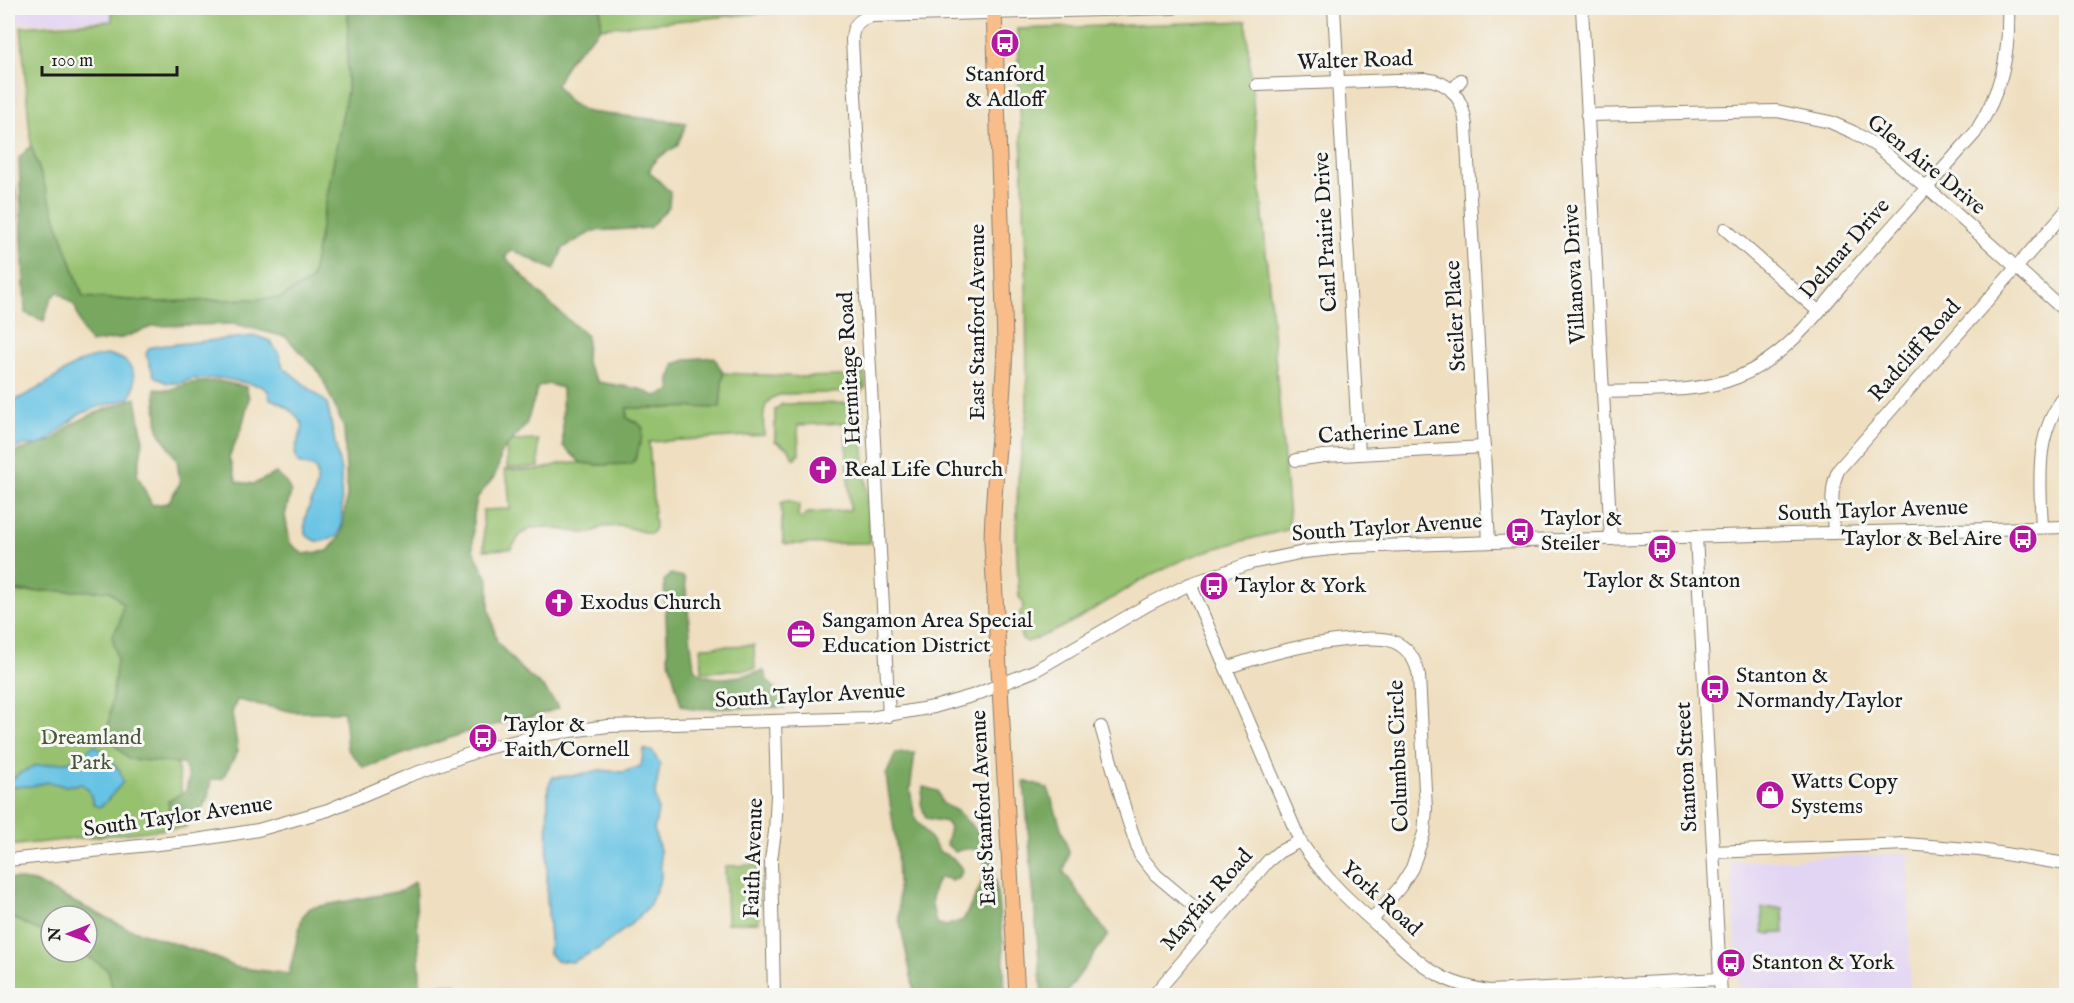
<svg xmlns="http://www.w3.org/2000/svg" width="2074" height="1003" viewBox="0 0 2074 1003" font-family="'IM FELL English',serif">
<style>
.built{fill:#e2d4f3}
.green{fill:#96c16e;stroke:#596e45;stroke-width:1.5}
.forest{fill:#78a761;stroke:#4a623e;stroke-width:1.5}
.water{fill:#66c3e4;stroke:#417080;stroke-width:1.5}
.lines{fill:none;stroke-linecap:round;stroke-linejoin:round}
.minor-casing{stroke:#867e6e;stroke-width:14}
.major-casing{stroke:#867e6e;stroke-width:17}
.minor{stroke:#fff;stroke-width:12}
.major{stroke:#f9bd89;stroke-width:15}
.labels{text-anchor:middle;dominant-baseline:central;stroke-width:6;stroke-linejoin:round;paint-order:stroke}
.street-label{font-size:22px;fill:#1c1c1c;stroke:#f6f6f2}
.poi-label{font-size:22px;fill:#1c1c1c;stroke:#f6f6f2;text-anchor:start}
.park-label{font-size:22px;fill:#475639;stroke:#f6f6f2}
</style>
<rect width="100%" height="100%" fill="#f6f6f2"/>
<filter id="ink" filterUnits="userSpaceOnUse"><feTurbulence type="fractalNoise" baseFrequency=".0167" numOctaves="2"/><feDisplacementMap in="SourceGraphic" scale="12" xChannelSelector="R" yChannelSelector="G"/><feConvolveMatrix kernelMatrix="1 2 1 2 8 2 1 2 1" color-interpolation-filters="sRGB"/></filter>
<filter id="wash" filterUnits="userSpaceOnUse"><feTurbulence type="fractalNoise" baseFrequency=".008" numOctaves="4" result="noise"/><feDisplacementMap in="SourceGraphic" scale="24" xChannelSelector="R" yChannelSelector="G"/><feGaussianBlur stdDeviation="1.35" result="paint"/><feColorMatrix in="noise" values="0 0 0 0 0 0 0 0 0 0 0 0 0 0 0 0 0 1.4 0 .05"/><feComposite in="paint" operator="in"/></filter>
<g filter="url(#wash)">
<rect width="100%" height="100%" fill="#efdfc0"/>
<!-- built -->
<g class="built">
<polygon points="8,8 112,8 112,20 17,23 16,150 8,151"/>
<polygon points="1908,853 1910,995 1739,995 1731,862"/>
<polygon points="1704,988 1710,991 1711,995 1619,995 1619,992"/>
</g>
<!-- green -->
<g class="green">
<polygon points="112,8 348,8 347,91 311,281 281,298 160,302 83,297 31,146 21,27 112,21"/>
<polygon points="601,8 817,8 601,28"/>
<path d="M 1246,21 L 1290,529 C 1246,540 1199,550 1159,571 C 1114,594 1075,626 1027,642 L 1021,638 L 1020,612 L 1023,609 L 1023,602 L 1019,597 L 1016,537 L 1018,480 L 1027,411 L 1026,261 L 1017,29 Z"/>
<path d="M 865,372 L 866,387 L 863,390 L 862,384 L 860,385 L 861,392 L 785,394 C 760,397 763,415 764,435 L 649,442 L 655,528 L 651,534 L 622,526 L 602,527 L 589,534 L 545,527 L 531,528 L 521,534 L 511,549 L 484,550 L 483,510 L 510,509 L 508,483 L 504,470 L 539,470 L 563,463 L 581,463 L 598,465 L 631,463 L 635,460 L 642,436 L 638,423 L 626,418 L 627,408 C 658,409 689,406 720,408 L 723,373 L 804,377 L 840,376 L 851,378 L 858,378 Z"/>
<polygon points="861,403 870,543 786,544 783,542 781,503 788,500 799,505 798,517 801,518 808,513 850,510 845,423 798,425 799,454 796,454 796,458 793,458 789,449 775,441 775,410 782,404"/>
<polygon points="538,440 539,467 507,468 506,441"/>
<polygon points="149,586 187,827 8,846 8,593"/>
<polygon points="754,645 755,669 702,672 701,647"/>
<polygon points="758,865 759,922 727,923 725,866"/>
<polygon points="8,896 51,916 51,952 87,952 87,928 126,995 8,995"/>
<polygon points="1762,908 1783,908 1784,933 1763,934"/>
<polygon points="456,984 457,995 431,995 431,985"/>
</g>
<!-- forest -->
<g class="forest">
<path d="M 348,8 L 601,8 L 601,28 L 570,59 L 556,85 L 570,103 L 588,112 L 687,123 L 677,146 L 656,159 L 649,171 L 670,192 L 669,207 L 649,228 L 593,231 L 563,248 L 554,270 L 512,250 L 505,257 L 549,303 L 587,336 L 586,363 L 598,382 L 640,389 L 655,396 L 671,391 L 669,379 L 673,373 L 674,364 L 689,359 L 714,357 L 723,373 L 720,408 C 689,406 658,409 627,408 L 627,418 L 638,423 L 643,428 C 642,438 638,457 631,464 L 598,465 L 581,463 L 563,446 L 562,388 L 549,384 L 538,387 L 526,425 L 501,453 L 498,468 L 494,477 L 477,498 L 473,521 L 473,550 L 489,581 L 489,607 L 497,642 L 521,669 L 544,688 L 559,708 L 536,716 L 476,729 L 364,768 L 347,749 L 344,712 L 294,712 L 237,700 L 232,713 L 238,751 L 222,779 L 211,779 L 208,799 L 198,814 L 181,818 L 170,815 L 168,801 L 186,791 L 189,778 L 184,764 L 128,759 L 107,736 L 117,660 L 112,635 L 119,625 L 123,604 L 110,591 L 8,591 L 8,454 L 53,440 L 72,424 L 93,414 L 136,398 L 143,441 L 137,474 L 152,505 L 168,503 L 180,483 L 177,460 L 158,430 L 155,389 L 170,390 L 190,383 L 218,381 L 246,387 L 249,398 L 242,427 L 229,457 L 237,482 L 254,484 L 276,473 L 286,482 L 291,492 L 285,515 L 290,543 L 303,554 L 328,551 L 341,535 L 347,495 L 344,428 L 320,373 L 286,337 L 235,324 L 154,326 L 122,338 L 90,343 L 82,329 L 75,306 L 58,292 L 51,298 L 44,321 L 25,313 L 19,158 L 31,146 L 83,297 L 160,302 L 281,298 L 311,280 L 347,91 Z"/>
<path d="M 671,574 L 684,577 C 690,607 688,639 695,670 C 715,685 742,675 764,671 L 767,680 L 788,702 L 785,707 L 692,709 L 681,705 L 668,657 L 664,581 Z"/>
<path d="M 896,753 L 915,753 L 910,790 L 915,818 L 940,852 L 953,858 L 963,870 L 959,877 L 951,881 L 947,878 L 939,878 C 929,893 931,905 936,923 L 946,926 L 963,920 C 975,897 986,883 985,857 C 975,847 968,847 955,852 L 946,844 L 950,828 L 946,822 L 926,818 L 921,804 L 923,787 L 938,791 L 942,803 L 957,811 L 991,845 L 1003,941 L 1005,995 L 915,995 L 899,918 L 897,851 L 886,775 Z"/>
<polygon points="1024,781 1048,788 1069,852 1064,872 1108,935 1065,995 1042,995"/>
<polygon points="8,878 34,882 127,928 212,956 235,967 289,974 302,917 310,908 401,891 415,882 421,995 114,995 108,970 81,952 87,952 87,916 51,916 51,936 8,916"/>
</g>
<!-- water -->
<g class="water">
<path d="M 8,185 L 15,188 C 15,206 18,229 11,246 L 8,247 Z"/>
<path d="M 256,336 L 270,341 L 279,354 L 283,367 L 327,403 L 341,472 L 342,525 L 338,536 C 323,542 317,545 305,534 C 305,529 304,524 305,519 C 309,502 323,485 315,468 L 298,463 C 291,450 300,439 303,426 C 297,413 283,403 270,399 L 268,391 L 261,386 L 221,378 L 193,379 L 180,383 L 167,383 L 154,376 L 146,354 L 149,348 L 157,346 Z"/>
<path d="M 111,355 C 115,357 122,358 125,361 C 137,371 136,386 130,398 L 95,408 L 78,415 L 50,439 L 39,445 L 24,445 L 8,451 L 8,404 C 19,398 31,393 42,386 C 67,371 80,356 111,355 Z"/>
<polygon points="95,745 102,752 101,757 108,764 113,764 120,771 123,782 104,804 99,807 94,805 88,789 81,784 64,786 48,782 32,786 8,787 8,783 20,773 34,766 72,761"/>
<polygon points="644,749 653,752 660,765 655,795 658,810 654,831 660,850 661,878 649,906 630,925 600,948 572,962 555,960 549,953 550,940 547,898 548,787 553,777 572,776 600,770 623,772 641,766"/>
</g>
</g>
<g filter="url(#ink)">
<g class="lines">
<!-- minor casing -->
<g class="minor-casing">
<g id="minor">
<polyline points="1334,8 1359,454"/>
<polyline points="1582,8 1611,539"/>
<path d="M 1257,85 L 1425,79 C 1452,82 1463,100 1466,125 L 1489,542"/>
<polyline points="1452,91 1461,80"/>
<polyline points="1587,115 1777,111 1830,122 1853,132 1878,147 1934,194 2066,312"/>
<polyline points="1725,229 1818,311"/>
<path d="M 1603,392 C 1647,390 1696,394 1738,377 C 1789,356 1823,306 1857,266 C 1897,222 1936,177 1975,133 C 2001,92 2010,56 2008,8"/>
<polyline points="1296,460 1324,456 1484,447"/>
<path d="M 2042,527 C 2040,482 2034,432 2066,395"/>
<path d="M 1834,533 C 1833,512 1829,488 1839,469 L 2066,211"/>
<polyline points="1696,536 1721,996"/>
<path d="M 1190,584 L 1300,841 C 1326,881 1352,903 1387,934 C 1403,948 1419,964 1437,974 C 1453,984 1471,988 1489,991 L 1720,979"/>
<path d="M 1226,668 C 1269,653 1310,642 1356,639 C 1368,639 1381,637 1392,641 C 1408,647 1416,660 1419,676 L 1426,809 L 1424,833 L 1412,868 L 1400,887 L 1372,920"/>
<path d="M 889,716 L 852,40 C 852,26 859,18 873,16 L 1174,8"/>
<polyline points="1101,727 1128,820 1140,855 1156,875 1214,924"/>
<polyline points="1713,852 1906,844 1980,850 2066,864"/>
<polyline points="8,860 196,840 258,830 328,810 408,776 483,749 541,735 608,726 870,718 934,707 975,695 1036,670 1149,604 1190,584 1251,563 1304,552 1351,547 1524,541 2066,527"/>
<polyline points="774,996 771,860 775,832 777,795 775,721"/>
<polyline points="1153,996 1268,861 1279,852 1300,841"/>
</g>
</g>
<!-- major casing -->
<g class="major-casing">
<path id="major" d="M 994,8 L 1005,342 C 1004,409 993,475 992,542 L 1017,996"/>
</g>
<!-- minor -->
<use href="#minor" class="minor"/>
<!-- major -->
<use href="#major" class="major"/>
</g>
</g>
<!-- icons -->
<defs>
<g id="bus-disc" transform="scale(1.5)"><circle r="9.5" fill="#b5179e" stroke="#f6f6f2"/><path d="M-5-6H5V4H4V6H2V4H-2V6H-4V4H-5ZM-3.5-4V0h7V-4ZM-3.5 1.2v1.5H-2V1.2ZM2 1.2v1.5H3.5V1.2Z" fill="#fff"/></g>
<g id="church-disc" transform="scale(1.5)"><circle r="9.5" fill="#b5179e" stroke="#f6f6f2"/><path d="M-1.2-6h2.4v3.5h3.3v2.4h-3.3V6h-2.4V-.1h-3.3v-2.4h3.3Z" fill="#fff"/></g>
<g id="office-disc" transform="scale(1.5)"><circle r="9.5" fill="#b5179e" stroke="#f6f6f2"/><path d="M-6-3h4V-5.5h4V-3h4V5H-6ZM-1-4.5V-3h2v-1.5ZM-6 0V1H6V0Z" fill="#fff"/></g>
<g id="shop-disc" transform="scale(1.5)"><circle r="9.5" fill="#b5179e" stroke="#f6f6f2"/><path d="M-5-2.5h2.3a2.7 3.5 0 0 1 5.4 0H5L5.5 6h-11ZM-1.5-2.5h3a1.5 2.3 0 0 0-3 0Z" fill="#fff"/></g>
</defs>
<g fill-rule="evenodd">
<use href="#bus-disc" x="1005" y="43"/>
<use href="#church-disc" x="823" y="470"/>
<use href="#bus-disc" x="1520" y="532"/>
<use href="#bus-disc" x="2023" y="539"/>
<use href="#bus-disc" x="1662" y="549"/>
<use href="#bus-disc" x="1214" y="586"/>
<use href="#church-disc" x="559" y="603"/>
<use href="#office-disc" x="801" y="634"/>
<use href="#bus-disc" x="1715" y="689"/>
<use href="#bus-disc" x="483" y="738"/>
<use href="#shop-disc" x="1770" y="795"/>
<use href="#bus-disc" x="1731" y="963"/>
</g>
<g class="labels">
<!-- street labels -->
<g class="street-label">
<text transform="translate(1355 61) rotate(-2)">Walter Road</text>
<text transform="translate(1926 165) rotate(39)">Glen Aire Drive</text>
<text transform="translate(1326 232) rotate(-93)">Carl Prairie Drive</text>
<text transform="translate(1845 249) rotate(-49)">Delmar Drive</text>
<text transform="translate(1575 274) rotate(-93)">Villanova Drive</text>
<text transform="translate(1456 316) rotate(-93)">Steiler Place</text>
<text transform="translate(978 322) rotate(-90)">East Stanford Avenue</text>
<text transform="translate(1915 351) rotate(-49)">Radcliff Road</text>
<text transform="translate(850 368) rotate(-93)">Hermitage Road</text>
<text transform="translate(1389 432) rotate(-4)">Catherine Lane</text>
<text transform="translate(1873 511) rotate(-2)">South Taylor Avenue</text>
<text transform="translate(1387 528) rotate(-4)">South Taylor Avenue</text>
<text transform="translate(810 696) rotate(-3)">South Taylor Avenue</text>
<text transform="translate(1399 756) rotate(-92)">Columbus Circle</text>
<text transform="translate(1687 767) rotate(-93)">Stanton Street</text>
<text transform="translate(984 808) rotate(-93)">East Stanford Avenue</text>
<text transform="translate(178 817) rotate(-8)">South Taylor Avenue</text>
<text transform="translate(754 858) rotate(-88)">Faith Avenue</text>
<text transform="translate(1381 899) rotate(42)">York Road</text>
<text transform="translate(1207 900) rotate(-49)">Mayfair Road</text>
</g>
<!-- poi labels -->
<g class="poi-label">
<text x="1005" y="75" text-anchor="middle">Stanford<tspan x="1005" dy="25">&amp; Adloff</tspan></text>
<text x="844" y="470">Real Life Church</text>
<text x="1541" y="519">Taylor &amp;<tspan x="1541" dy="25">Steiler</tspan></text>
<text x="2002" y="539" text-anchor="end">Taylor &amp; Bel Aire</text>
<text x="1662" y="581" text-anchor="middle">Taylor &amp; Stanton</text>
<text x="1235" y="586">Taylor &amp; York</text>
<text x="580" y="603">Exodus Church</text>
<text x="822" y="621">Sangamon Area Special<tspan x="822" dy="25">Education District</tspan></text>
<text x="1736" y="676">Stanton &amp;<tspan x="1736" dy="25">Normandy/Taylor</tspan></text>
<text x="504" y="725">Taylor &amp;<tspan x="504" dy="25">Faith/Cornell</tspan></text>
<text x="1791" y="782">Watts Copy<tspan x="1791" dy="25">Systems</tspan></text>
<text x="1752" y="963">Stanton &amp; York</text>
</g>
<!-- park labels -->
<g class="park-label">
<text x="91" y="738">Dreamland<tspan x="91" dy="25">Park</tspan></text>
</g>
</g>
<!-- margin -->
<rect width="2074" height="1003" fill="none" stroke="#f6f6f2" stroke-width="30"/>
<!-- north arrow -->
<g transform="translate(69 934) rotate(269)"><circle r="28" fill="#f6f6f2" stroke="#9f9f9c" stroke-width="1.5"/>
<path d="M0-4.5L10 22L0 15L-10 22Z" fill="#b5179e"/>
<text y="-9" font-size="16" font-weight="bold" text-anchor="middle" fill="#1c1c1c">N</text>
</g>
<!-- scale -->
<path d="M42 66v9h135v-9" fill="none" stroke="#1c1c1c" stroke-width="3"/>
<text x="51" y="66" font-size="18" fill="#1c1c1c" stroke="#f6f6f2" stroke-width="4.5" paint-order="stroke">100 m</text>
</svg>
